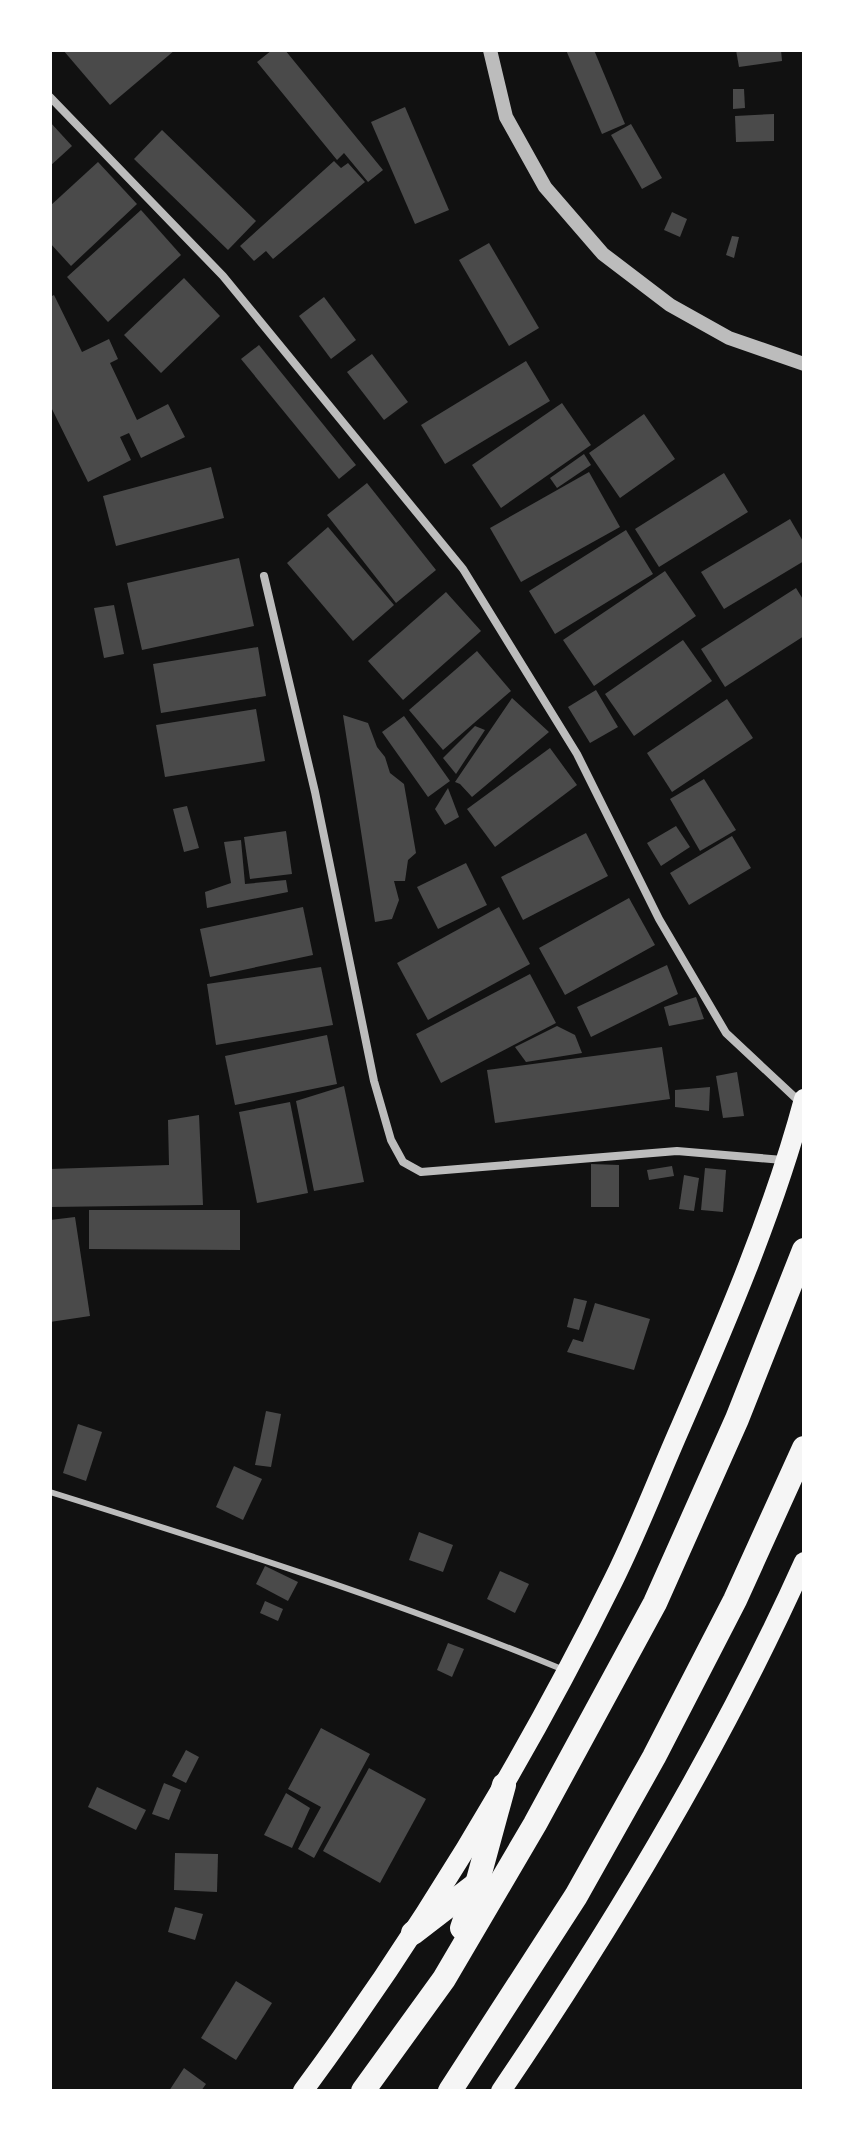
<svg xmlns="http://www.w3.org/2000/svg" width="854" height="2141" viewBox="0 0 854 2141" font-family="'Roboto Serif',serif">
<style>
.building{fill:#4a4a4a}
.lines{fill:none;stroke-linecap:round;stroke-linejoin:round}
.service{stroke:#bcbcbc;stroke-width:6}
.minor{stroke:#bcbcbc;stroke-width:8}
.tertiary{stroke:#bcbcbc;stroke-width:14}
.primary{stroke:#f5f5f5;stroke-width:20}
.motorway{stroke:#f5f5f5;stroke-width:24}
</style>
<rect width="100%" height="100%" fill="#111"/>
<!-- building -->
<g class="building">
<polygon points="63,50 175,50 110,105"/>
<polygon points="272,50 285,50 383,170 368,182 344,153 337,160 257,62"/>
<polygon points="566,50 594,50 625,124 602,134"/>
<polygon points="736,50 781,50 782,61 739,67"/>
<polygon points="733,89 744,89 745,108 733,109"/>
<polygon points="405,107 449,210 415,224 371,122"/>
<polygon points="774,114 774,141 736,142 735,116"/>
<polygon points="50,122 72,146 50,166"/>
<polygon points="631,124 662,178 642,189 611,135"/>
<polygon points="162,130 256,221 228,250 134,159"/>
<polygon points="334,161 341,168 348,163 365,182 273,259 266,251 254,261 240,246"/>
<polygon points="98,162 137,204 71,266 50,243 50,206"/>
<polygon points="141,210 181,255 108,322 67,277"/>
<polygon points="672,212 687,219 680,237 664,230"/>
<polygon points="732,236 739,237 734,258 726,255"/>
<polygon points="489,243 539,328 509,346 459,260"/>
<polygon points="184,278 220,316 161,373 124,335"/>
<polygon points="54,295 82,352 109,339 118,359 110,363 137,420 168,404 185,437 141,458 129,433 120,437 131,460 88,482 50,405 50,297"/>
<polygon points="324,297 356,340 331,359 299,316"/>
<polygon points="259,345 356,465 339,479 241,359"/>
<polygon points="372,354 408,402 384,420 347,372"/>
<polygon points="526,361 550,401 445,464 421,425"/>
<polygon points="562,403 591,445 501,508 472,465"/>
<polygon points="644,414 675,459 620,498 589,453"/>
<polygon points="584,454 591,465 557,488 550,478"/>
<polygon points="211,467 224,518 116,546 103,496"/>
<polygon points="589,472 620,527 521,582 490,528"/>
<polygon points="724,473 748,512 659,567 635,529"/>
<polygon points="367,483 436,570 396,603 327,515"/>
<polygon points="790,519 804,543 804,561 724,609 701,572"/>
<polygon points="328,527 394,605 353,641 287,563"/>
<polygon points="626,530 653,574 555,634 529,591"/>
<polygon points="239,558 254,626 142,650 127,583"/>
<polygon points="665,571 696,616 594,686 563,640"/>
<polygon points="796,588 804,601 804,636 725,687 701,649"/>
<polygon points="446,592 481,631 403,700 368,661"/>
<polygon points="114,605 124,654 104,658 94,608"/>
<polygon points="683,640 712,681 634,736 605,694"/>
<polygon points="258,647 266,696 161,713 153,664"/>
<polygon points="477,651 511,691 443,750 409,710"/>
<polygon points="596,690 618,727 590,743 568,707"/>
<polygon points="512,698 549,732 472,797 460,784 455,782"/>
<polygon points="727,699 753,738 672,792 647,753"/>
<polygon points="256,709 265,761 165,777 156,725"/>
<polygon points="343,715 368,723 377,747 385,757 390,773 404,784 416,853 408,860 405,881 394,881 399,900 392,919 375,922"/>
<polygon points="404,716 450,781 428,797 382,732"/>
<polygon points="475,726 485,730 456,774 443,758"/>
<polygon points="550,748 577,785 495,847 467,809"/>
<polygon points="704,779 736,830 700,851 670,799"/>
<polygon points="448,788 459,817 445,825 435,809"/>
<polygon points="187,806 199,848 184,852 173,809"/>
<polygon points="676,826 690,847 661,866 647,843"/>
<polygon points="286,831 292,874 250,879 244,837"/>
<polygon points="586,833 608,876 523,920 501,877"/>
<polygon points="732,836 751,868 689,905 670,873"/>
<polygon points="241,840 245,884 286,880 288,892 207,908 205,892 231,883 224,842"/>
<polygon points="466,863 487,905 438,929 417,887"/>
<polygon points="629,898 655,945 565,995 539,948"/>
<polygon points="303,907 313,955 210,977 200,929"/>
<polygon points="499,907 530,964 428,1020 397,963"/>
<polygon points="667,965 678,994 591,1037 577,1007"/>
<polygon points="321,967 333,1025 216,1045 207,984"/>
<polygon points="530,974 556,1023 441,1083 416,1034"/>
<polygon points="696,997 704,1019 669,1026 664,1007"/>
<polygon points="557,1026 575,1035 582,1053 526,1062 515,1047"/>
<polygon points="327,1035 337,1084 235,1105 225,1056"/>
<polygon points="662,1047 670,1099 495,1123 487,1070"/>
<polygon points="737,1072 744,1116 723,1118 716,1076"/>
<polygon points="344,1086 364,1182 314,1191 296,1101"/>
<polygon points="710,1087 709,1111 675,1107 675,1090"/>
<polygon points="290,1102 308,1193 257,1203 239,1112"/>
<polygon points="199,1115 203,1205 50,1207 50,1169 169,1165 168,1120"/>
<polygon points="591,1164 619,1165 619,1207 591,1207"/>
<polygon points="672,1166 674,1176 649,1180 647,1170"/>
<polygon points="705,1168 726,1170 723,1212 701,1210"/>
<polygon points="684,1175 699,1178 694,1211 679,1209"/>
<polygon points="89,1210 240,1210 240,1250 89,1249"/>
<polygon points="75,1217 90,1316 50,1322 50,1220"/>
<polygon points="574,1298 587,1301 579,1330 567,1327"/>
<polygon points="595,1303 650,1319 634,1370 567,1352 573,1339 583,1342"/>
<polygon points="266,1411 281,1414 271,1467 255,1465"/>
<polygon points="78,1424 102,1432 86,1481 63,1473"/>
<polygon points="234,1466 262,1479 243,1520 216,1507"/>
<polygon points="419,1532 453,1545 443,1572 409,1560"/>
<polygon points="265,1566 298,1582 288,1601 256,1584"/>
<polygon points="500,1571 529,1584 515,1613 487,1599"/>
<polygon points="265,1601 283,1609 278,1621 260,1613"/>
<polygon points="448,1643 464,1649 452,1677 437,1670"/>
<polygon points="321,1728 370,1754 314,1858 298,1849 321,1807 288,1789"/>
<polygon points="186,1750 199,1757 186,1783 172,1776"/>
<polygon points="369,1768 426,1799 380,1883 323,1851"/>
<polygon points="164,1783 181,1790 169,1820 152,1814"/>
<polygon points="97,1787 146,1810 136,1830 88,1807"/>
<polygon points="286,1793 310,1808 292,1848 264,1835"/>
<polygon points="175,1853 218,1854 217,1892 174,1890"/>
<polygon points="175,1907 203,1914 195,1940 168,1932"/>
<polygon points="236,1981 272,2003 236,2060 201,2038"/>
<polygon points="184,2068 206,2084 201,2091 169,2091"/>
</g>
<g class="lines">
<!-- service -->
<path class="service" d="M 50,1492 C 223,1546 396,1601 564,1670"/>
<!-- minor -->
<g class="minor">
<polyline points="50,97 223,276 463,569 577,754 659,919 726,1033 802,1104"/>
<polyline points="264,576 315,792 374,1081 391,1140 403,1162 421,1172 677,1151 783,1160"/>
</g>
<!-- tertiary -->
<polyline class="tertiary" points="490,50 506,117 545,187 603,254 670,305 729,338 804,364"/>
<!-- primary -->
<g class="primary">
<path d="M 303,2091 C 421,1931 525,1759 613,1581 C 638,1531 658,1478 681,1426 C 727,1320 774,1211 804,1099"/>
<path d="M 501,2091 C 615,1923 721,1747 804,1562"/>
</g>
<!-- motorway -->
<g class="motorway">
<polyline points="462,1928 477,1884 504,1785"/>
<polyline points="413,1933 478,1883"/>
<polyline points="363,2091 444,1979 535,1824 655,1603 737,1419 804,1250"/>
<polyline points="450,2091 576,1896 654,1757 735,1600 804,1448"/>
</g>
</g>
<!-- border -->
<rect width="854" height="2141" fill="none" stroke="#ffffff" stroke-width="104"/>
</svg>
